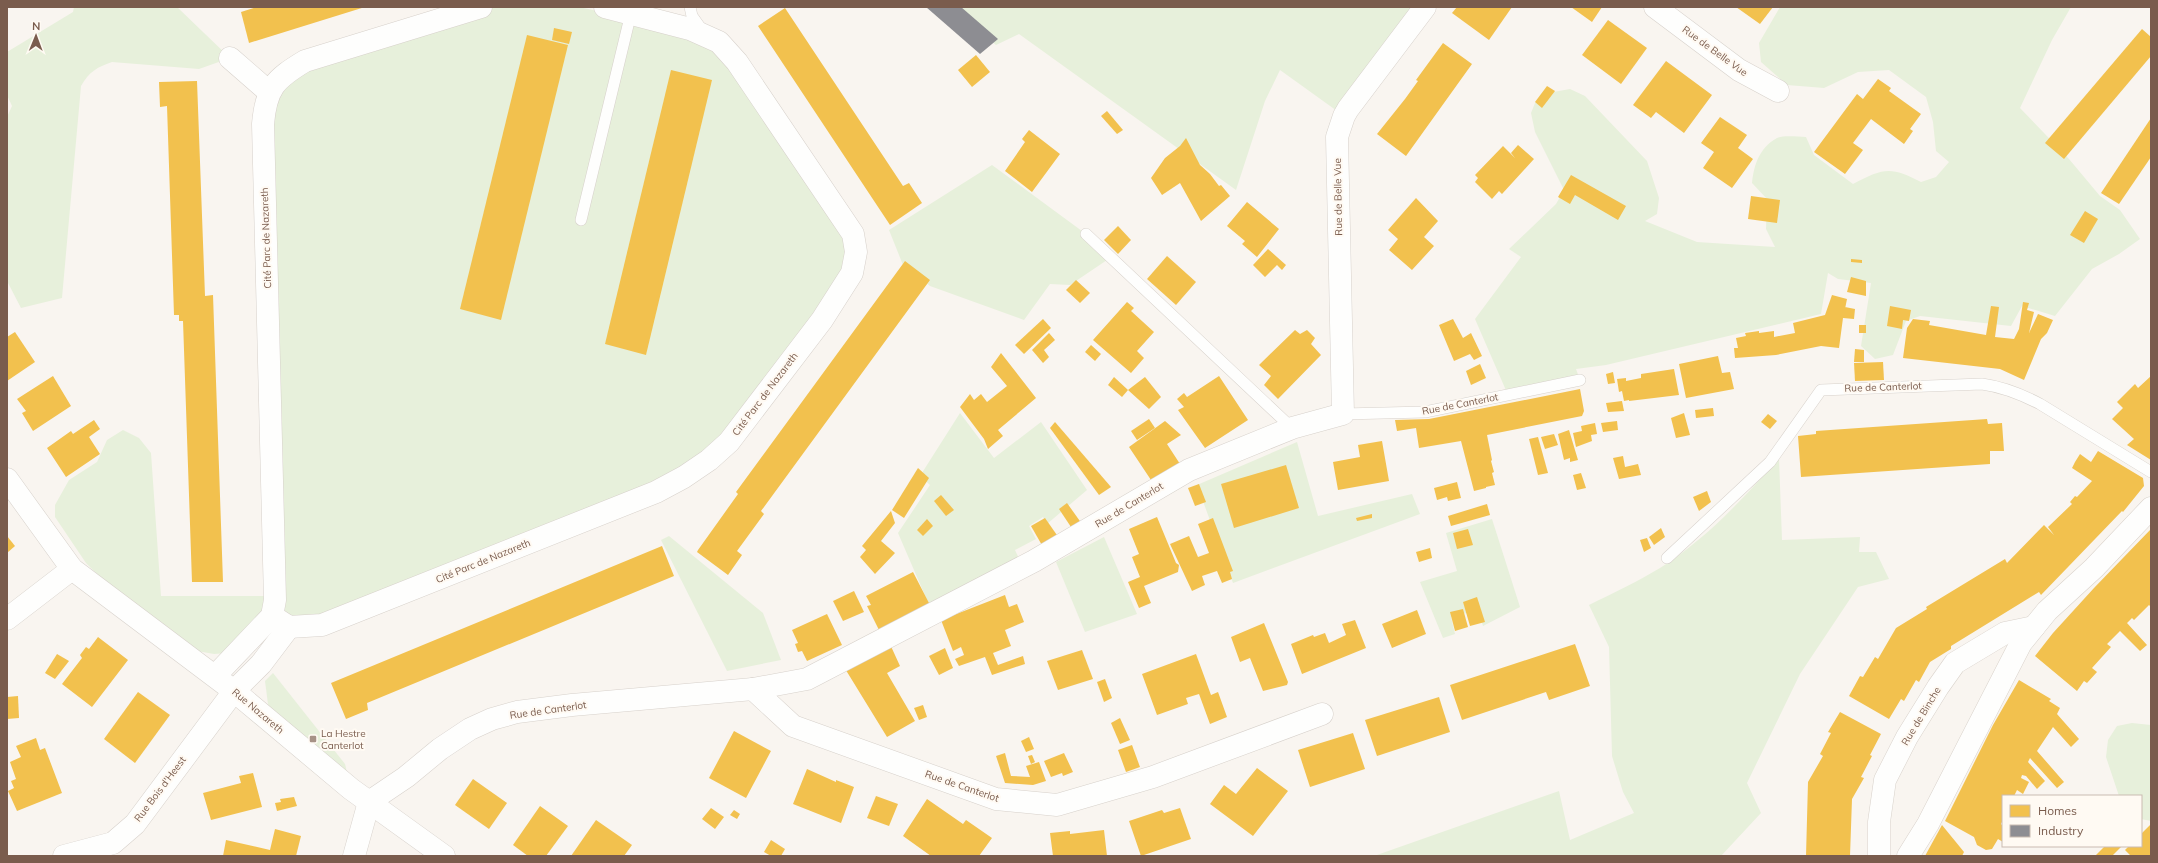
<svg xmlns="http://www.w3.org/2000/svg" width="2158" height="863" viewBox="0 0 2158 863" font-family="Mulish,sans-serif">
<style>
.green{fill:#e7f0db}
.homes{fill:#f2c14e}
.industry{fill:#8d8d92}
.lines{fill:none;stroke-linecap:round;stroke-linejoin:round}
.lane-casing{stroke:#d7d1cb;stroke-width:12}
.street-casing{stroke:#d7d1cb;stroke-width:23}
.secondary-casing{stroke:#d9d2cb;stroke-width:23}
.lane{stroke:#fefefd;stroke-width:11}
.street{stroke:#fefefd;stroke-width:22}
.secondary{stroke:#fefefd;stroke-width:22}
.poi-dot{fill:#a69286;stroke:#fffaf3;stroke-width:1.5}
.labels{text-anchor:middle;dominant-baseline:central;stroke-width:4;stroke-linejoin:round;paint-order:stroke}
.street-label{font-size:10px;fill:#7a5c4d;stroke:#fffaf3}
.poi-label{font-size:10px;fill:#7a5c4d;stroke:#fffaf3;text-anchor:start}
</style>
<rect width="100%" height="100%" fill="#f9f5f0"/>
<!-- green -->
<g class="green">
<path d="M 74,7 L 177,7 L 230,58 L 199,69 L 112,62 C 97,67 89,72 81,86 L 62,298 L 21,308 L 7,281 L 7,117 L 12,106 L 7,95 L 7,52 L 73,12 Z"/>
<polygon points="486,7 579,7 705,34 858,250 710,461 284,636 265,90 274,80"/>
<polygon points="952,7 1425,7 1344,116 1280,70 1265,101 1236,190 1019,34 996,45"/>
<path d="M 1780,7 L 2071,7 L 2052,40 L 2020,108 L 2069,159 L 2100,196 L 2120,210 L 2140,239 L 2119,254 L 2092,269 L 2055,316 L 2022,306 L 2011,326 L 1920,316 L 1906,321 L 1893,355 L 1875,359 L 1861,346 L 1871,283 L 1838,279 L 1828,273 L 1821,314 L 1606,365 L 1576,369 L 1580,380 L 1508,395 L 1475,319 L 1521,257 L 1509,249 L 1556,204 L 1564,190 L 1535,132 L 1531,113 L 1535,103 L 1548,93 L 1570,89 L 1585,96 L 1647,161 L 1659,198 L 1657,214 L 1645,221 L 1697,242 L 1775,247 L 1766,229 L 1767,199 L 1752,183 C 1754,165 1759,148 1777,138 C 1784,135 1798,137 1806,137 L 1814,155 L 1853,184 C 1883,168 1891,166 1921,182 L 1936,177 L 1949,162 L 1936,151 L 1933,122 L 1926,97 L 1889,70 L 1858,72 L 1824,88 L 1787,85 L 1761,62 L 1759,43 Z"/>
<polygon points="992,165 1086,234 1110,258 1070,285 1050,284 1024,320 930,286 903,265 889,230"/>
<polygon points="960,413 994,458 1041,422 1087,490 1047,524 1043,517 1029,526 1036,539 1015,550 1023,567 933,614 898,533 930,485 920,476"/>
<polygon points="123,430 139,438 151,453 161,596 265,596 264,616 227,653 214,654 197,651 101,578 86,563 55,517 55,505 69,480 97,462 107,440"/>
<polygon points="1297,442 1318,516 1412,494 1420,514 1233,583 1197,485"/>
<path d="M 1779,458 L 1782,540 L 1860,537 L 1859,552 L 1876,552 L 1889,579 L 1858,587 L 1800,674 L 1747,783 L 1761,813 L 1721,856 L 1374,856 L 1559,791 L 1570,840 L 1634,813 L 1623,792 L 1612,756 L 1609,647 L 1589,605 C 1613,593 1637,582 1660,568 C 1705,540 1744,498 1779,458 Z"/>
<polygon points="1492,519 1520,607 1483,626 1478,610 1451,617 1455,634 1443,638 1420,582 1457,571 1446,533"/>
<polygon points="669,536 763,613 781,660 727,671 661,540"/>
<polygon points="1104,537 1137,614 1085,632 1056,562"/>
<polygon points="273,673 345,764 351,789 269,712 265,681"/>
<polygon points="2132,723 2151,725 2151,821 2141,819 2141,796 2119,796 2106,757 2108,740 2117,726"/>
</g>
<!-- homes -->
<g class="homes">
<polygon points="257,7 365,7 249,43 241,12"/>
<polygon points="1457,7 1512,7 1489,40 1452,13"/>
<polygon points="1571,7 1602,7 1592,22"/>
<polygon points="1736,7 1773,7 1760,24"/>
<polygon points="785,8 903,186 909,183 922,203 890,225 758,26"/>
<polygon points="1608,20 1647,48 1621,84 1582,55"/>
<polygon points="554,28 572,32 569,44 552,40"/>
<polygon points="2142,29 2151,37 2151,56 2064,159 2045,143"/>
<polygon points="527,35 568,45 501,320 460,309"/>
<polygon points="1443,43 1472,64 1406,156 1377,134 1405,99 1418,81 1416,80"/>
<polygon points="976,55 990,72 972,87 958,70"/>
<polygon points="1666,61 1712,95 1684,133 1656,112 1651,118 1633,105"/>
<polygon points="671,70 712,80 646,355 605,344"/>
<polygon points="1878,79 1891,88 1889,91 1921,114 1910,129 1913,131 1904,144 1871,119 1853,143 1863,150 1845,174 1814,152 1857,94 1863,99"/>
<polygon points="197,81 205,296 213,295 223,582 192,582 183,321 179,321 179,315 174,315 167,106 160,107 159,82"/>
<polygon points="1547,86 1555,91 1542,108 1535,102"/>
<polygon points="1107,111 1123,130 1117,134 1101,116"/>
<polygon points="1720,117 1747,135 1738,148 1753,159 1732,188 1703,168 1714,152 1701,143"/>
<polygon points="2151,118 2151,157 2119,204 2101,193"/>
<polygon points="1029,130 1060,154 1032,192 1005,171 1025,142 1022,139"/>
<polygon points="1186,138 1200,165 1210,174 1219,186 1221,185 1230,196 1201,221 1180,183 1162,195 1151,178 1165,158 1180,146"/>
<polygon points="1518,145 1534,159 1502,194 1499,191 1492,199 1475,182 1478,178 1475,175 1503,146 1515,158 1511,153"/>
<polygon points="1571,175 1626,206 1618,220 1575,195 1570,204 1558,197"/>
<polygon points="1751,196 1780,200 1777,223 1748,219"/>
<polygon points="1416,198 1438,221 1424,237 1434,246 1412,270 1389,250 1398,239 1388,230"/>
<polygon points="1247,202 1279,229 1257,257 1242,244 1245,241 1227,226"/>
<polygon points="2085,211 2098,219 2084,243 2070,235"/>
<polygon points="1118,226 1131,240 1118,254 1104,240"/>
<polygon points="1268,249 1286,265 1282,270 1277,265 1265,277 1253,265"/>
<polygon points="1167,256 1196,282 1176,305 1147,279"/>
<polygon points="1851,259 1862,260 1862,263 1851,262"/>
<polygon points="905,261 930,280 761,511 764,514 737,551 742,555 728,575 697,552 698,550 738,494 736,492"/>
<polygon points="1851,277 1866,281 1866,296 1847,292"/>
<polygon points="1076,280 1090,293 1080,303 1066,290"/>
<polygon points="1832,295 1847,299 1844,314 1845,307 1855,309 1854,319 1843,318 1839,348 1821,346 1776,355 1735,358 1734,348 1738,348 1736,338 1746,336 1745,333 1759,331 1759,333 1774,331 1774,337 1795,333 1793,323 1825,315"/>
<polygon points="1127,302 1134,308 1131,311 1154,332 1137,351 1144,358 1131,373 1093,340"/>
<polygon points="2023,302 2029,303 2027,310 2034,312 2029,333 2038,314 2053,320 2047,333 2041,339 2024,380 2000,369 1903,358 1907,328 1913,319 1930,321 1929,325 1986,335 1991,306 1999,307 1995,337 2014,339 2019,329"/>
<polygon points="1890,306 1911,310 1909,321 1903,320 1902,329 1887,326"/>
<polygon points="1043,319 1051,328 1024,354 1015,345"/>
<polygon points="1453,319 1463,338 1471,333 1482,356 1474,360 1470,354 1454,361 1439,325"/>
<rect x="1859" y="325" width="7" height="8"/>
<polygon points="1295,330 1300,334 1307,330 1315,338 1311,344 1321,355 1278,399 1264,385 1271,376 1259,365"/>
<polygon points="15,332 35,362 7,381 7,337"/>
<polygon points="1049,333 1055,340 1044,350 1049,357 1043,363 1032,350"/>
<polygon points="1091,345 1101,354 1095,361 1085,352"/>
<polygon points="1855,349 1864,350 1864,362 1854,362"/>
<polygon points="1001,353 1036,398 998,430 1003,436 988,449 984,439 960,407 970,394 974,400 981,394 987,402 1007,386 991,367"/>
<polygon points="1718,356 1722,373 1730,372 1734,389 1686,398 1679,364"/>
<polygon points="1883,362 1884,380 1855,381 1854,363"/>
<polygon points="1480,364 1486,378 1471,385 1466,371"/>
<polygon points="1674,369 1679,395 1629,401 1629,400 1624,401 1622,391 1619,392 1617,379 1626,378 1626,381 1641,378 1641,374"/>
<polygon points="1613,372 1615,383 1608,384 1606,374"/>
<polygon points="53,376 71,406 33,431 22,413 26,411 17,399"/>
<polygon points="1219,376 1248,420 1205,448 1178,410 1184,407 1177,399 1184,393 1187,397"/>
<polygon points="2151,376 2151,460 2127,445 2134,439 2112,419 2123,408 2117,402 2135,384 2138,388"/>
<polygon points="1114,377 1128,390 1122,397 1108,385"/>
<polygon points="1145,377 1161,397 1149,409 1128,390"/>
<polygon points="1580,389 1584,411 1582,416 1487,435 1492,460 1491,461 1494,472 1492,473 1495,485 1486,487 1486,488 1474,491 1461,441 1419,448 1416,428 1397,431 1395,420 1429,419"/>
<polygon points="1622,401 1624,411 1608,412 1606,403"/>
<polygon points="1713,408 1714,416 1696,418 1695,410"/>
<polygon points="1684,413 1690,435 1676,438 1671,418"/>
<polygon points="1768,414 1777,421 1770,429 1761,422"/>
<polygon points="1149,419 1155,428 1137,440 1131,431"/>
<polygon points="1987,419 1988,424 2002,423 2004,451 1990,451 1990,464 1801,477 1798,436 1816,434 1816,431"/>
<polygon points="94,420 100,429 89,437 100,454 66,477 47,448 71,431 73,434"/>
<polygon points="1165,421 1181,435 1167,444 1180,464 1153,483 1129,447"/>
<polygon points="1617,421 1618,430 1603,432 1601,423"/>
<polygon points="1055,422 1111,487 1099,495 1050,428"/>
<polygon points="1595,423 1597,434 1591,435 1592,441 1576,447 1573,433 1582,431 1581,426"/>
<polygon points="1569,430 1578,460 1570,462 1570,458 1564,460 1558,434"/>
<polygon points="1554,434 1558,445 1545,449 1541,437"/>
<polygon points="1538,437 1548,473 1538,475 1529,439"/>
<polygon points="1382,441 1389,481 1338,490 1333,462 1360,457 1358,445"/>
<polygon points="2098,451 2143,478 2144,486 2123,512 2122,511 2041,595 2039,592 1951,646 1951,649 1930,662 1919,682 1916,680 1904,701 1901,699 1889,719 1849,696 1860,676 1863,677 1875,657 1878,659 1896,628 1927,609 1926,607 2005,559 2007,563 2044,525 2054,535 2048,527 2072,504 2070,502 2075,496 2077,497 2092,481 2072,468 2075,462 2080,454 2091,462"/>
<polygon points="1623,456 1625,467 1638,464 1641,475 1619,479 1613,458"/>
<polygon points="1286,465 1299,508 1234,528 1221,484"/>
<polygon points="918,468 929,478 904,518 892,510"/>
<polygon points="1581,473 1586,488 1577,490 1573,475"/>
<polygon points="1457,482 1461,498 1448,501 1447,497 1437,500 1434,488"/>
<polygon points="1199,484 1206,502 1195,506 1188,488"/>
<polygon points="1707,491 1711,502 1699,511 1693,497"/>
<polygon points="941,495 954,510 946,516 934,501"/>
<polygon points="1067,503 1082,524 1073,530 1059,509"/>
<polygon points="1487,504 1490,515 1451,526 1448,516"/>
<polygon points="891,511 895,523 881,541 895,553 875,574 860,557 866,550 862,546"/>
<polygon points="1372,514 1372,518 1357,521 1356,518"/>
<polygon points="1157,517 1176,563 1179,565 1178,572 1144,586 1151,603 1139,608 1128,582 1140,577 1132,557 1139,554 1129,529"/>
<polygon points="1045,518 1059,538 1043,547 1031,526"/>
<polygon points="1213,518 1233,571 1230,572 1232,579 1222,583 1217,571 1202,576 1205,585 1192,591 1170,544 1189,536 1198,557 1209,553 1198,524"/>
<polygon points="927,519 933,526 923,536 917,530"/>
<polygon points="1661,528 1665,537 1654,545 1649,537"/>
<polygon points="1468,529 1473,545 1457,549 1453,533"/>
<polygon points="2151,529 2151,607 2149,605 2134,620 2132,618 2127,623 2147,645 2140,651 2120,631 2107,644 2111,647 2092,668 2097,672 2087,683 2084,681 2077,691 2035,656 2053,633 2094,588"/>
<polygon points="7,536 15,546 7,553"/>
<polygon points="1647,538 1651,548 1644,552 1640,540"/>
<polygon points="662,546 674,576 367,703 368,710 346,719 331,683"/>
<polygon points="1430,548 1432,558 1419,562 1416,552"/>
<polygon points="913,572 930,605 879,630 867,606 871,605 866,596"/>
<polygon points="854,591 864,612 843,621 833,601"/>
<polygon points="1005,595 1009,607 1017,604 1024,622 1005,630 1011,646 993,653 998,665 1023,656 1025,664 992,675 985,657 959,666 955,659 964,655 961,647 953,651 941,620"/>
<polygon points="1477,597 1485,622 1470,626 1463,602"/>
<polygon points="1463,609 1468,627 1455,631 1450,612"/>
<polygon points="1417,610 1426,634 1392,648 1382,624"/>
<polygon points="827,614 842,645 807,661 802,651 798,652 795,644 798,643 792,630"/>
<polygon points="1355,620 1366,648 1302,674 1291,644 1313,635 1314,637 1325,633 1329,643 1346,635 1342,624"/>
<polygon points="1264,623 1288,682 1287,685 1263,691 1250,658 1240,662 1231,637"/>
<polygon points="98,637 128,660 92,707 62,684 82,658 80,655 86,647 89,649"/>
<polygon points="889,642 900,666 887,673 915,721 887,737 844,667"/>
<polygon points="1575,644 1590,686 1549,700 1546,692 1462,720 1450,685"/>
<polygon points="945,648 953,668 939,675 929,656"/>
<polygon points="1082,650 1093,679 1058,690 1047,661"/>
<polygon points="57,654 69,661 55,679 45,673"/>
<polygon points="1196,654 1211,695 1218,692 1227,717 1210,724 1199,694 1186,698 1188,704 1157,715 1142,674"/>
<polygon points="1105,679 1112,698 1104,702 1097,682"/>
<polygon points="2019,680 2051,699 2049,701 2060,708 2057,714 2079,739 2071,747 2053,727 2037,751 2064,782 2057,788 2030,758 2028,762 2045,781 2037,789 2026,776 2022,775 2021,778 2029,782 2023,794 2017,790 2014,796 2003,796 2003,820 2001,824 2003,826 2003,842 1998,839 1992,849 1986,850 1977,845 1974,837 1945,821 1993,725"/>
<polygon points="138,692 170,715 135,763 104,739"/>
<polygon points="18,696 19,718 7,719 7,697"/>
<polygon points="1439,697 1450,732 1377,756 1365,720"/>
<polygon points="923,705 927,717 919,720 914,708"/>
<polygon points="1840,712 1881,734 1870,755 1872,756 1861,777 1864,778 1852,799 1850,856 1806,856 1808,782 1823,756 1820,754 1831,733 1828,732"/>
<polygon points="1120,718 1130,740 1120,744 1111,723"/>
<polygon points="734,731 771,751 746,798 709,778"/>
<polygon points="1353,733 1365,769 1310,787 1298,750"/>
<polygon points="1029,737 1034,749 1026,752 1021,741"/>
<polygon points="36,738 40,750 45,748 62,793 17,811 8,791 14,788 11,781 16,779 10,762 21,757 16,746"/>
<polygon points="1132,745 1140,767 1126,772 1118,750"/>
<polygon points="1005,753 1011,776 1030,777 1026,766 1039,762 1046,781 1033,785 1005,783 996,756"/>
<polygon points="1064,753 1073,772 1063,776 1062,773 1051,777 1044,761"/>
<polygon points="1032,755 1035,762 1031,764 1028,756"/>
<polygon points="1257,768 1288,791 1253,836 1210,804 1224,785 1236,794"/>
<polygon points="807,769 836,782 836,780 854,787 841,823 793,804"/>
<polygon points="253,773 262,807 211,820 203,793 241,783 239,776"/>
<polygon points="473,779 507,803 489,829 455,805"/>
<polygon points="876,796 898,804 889,826 867,818"/>
<polygon points="294,797 297,806 277,811 275,803 281,802 280,799"/>
<polygon points="927,799 963,824 966,820 992,838 979,856 931,856 903,836"/>
<polygon points="540,806 568,826 546,856 528,856 513,845"/>
<polygon points="711,808 724,817 715,829 702,819"/>
<polygon points="1180,808 1191,839 1141,856 1129,821 1162,810 1164,813"/>
<polygon points="734,810 740,814 737,819 730,815"/>
<polygon points="596,820 632,845 624,856 571,856"/>
<polygon points="2151,824 2151,856 2131,856 2125,850 2129,846 2141,846 2141,834"/>
<polygon points="1942,825 1964,852 1962,856 1925,856"/>
<polygon points="275,829 301,836 296,856 223,856 226,840 270,850"/>
<polygon points="1104,830 1107,856 1053,856 1050,833 1070,831 1070,834"/>
<polygon points="771,840 785,849 781,856 771,856 764,852"/>
<polygon points="2105,846 2122,846 2112,856 2095,856"/>
</g>
<!-- industry -->
<polygon class="industry" points="926,7 961,7 998,39 980,54"/>
<g class="lines">
<!-- lane casing -->
<g class="lane-casing">
<g id="lane">
<polyline points="690,7 692,16 702,30"/>
<polyline points="581,220 631,13"/>
<polyline points="1086,234 1292,428"/>
<polyline points="1343,414 1425,412 1580,380"/>
<path d="M 1667,558 L 1770,462 L 1821,390 L 1982,384 C 2004,387 2021,394 2040,404 L 2151,472"/>
</g>
</g>
<!-- street casing -->
<g class="street-casing">
<g id="street">
<polyline points="1655,7 1739,70 1778,91"/>
<polyline points="230,58 269,92"/>
<polyline points="7,479 72,569 234,691 351,789 444,856"/>
<polyline points="272,616 289,627 322,625 656,492 684,477 709,460 729,442 822,320 852,273 856,252 853,234 737,62 719,42 690,29 605,7"/>
<polyline points="7,619 72,569"/>
<path d="M 215,676 L 272,616 L 275,600 L 263,124 C 266,88 275,79 305,61 L 481,7"/>
<polyline points="753,689 793,726 996,799 1057,805 1153,777 1322,714"/>
<polyline points="369,802 406,777 440,749 470,729 492,719 517,712 572,705 753,689 807,679 1034,561 1189,470 1292,428 1343,414 1337,137 1344,116 1348,109 1425,7"/>
<polyline points="64,856 113,843 135,824 234,691 261,664 289,627"/>
<polyline points="354,856 369,802"/>
</g>
</g>
<!-- secondary casing -->
<g class="secondary-casing">
<g id="secondary">
<polyline points="1879,856 1879,822 1885,780 1907,737 1938,687 1955,663 2005,633 2034,627"/>
<polyline points="1908,856 1928,824 2021,643 2047,611 2094,568 2151,508"/>
</g>
</g>
<!-- lane -->
<use href="#lane" class="lane"/>
<!-- street -->
<use href="#street" class="street"/>
<!-- secondary -->
<use href="#secondary" class="secondary"/>
</g>
<!-- markers -->
<rect class="poi-dot" x="309" y="735" width="8" height="8" rx="2"/>
<g class="labels">
<!-- street labels -->
<g class="street-label">
<text transform="translate(1715 51) rotate(36)">Rue de Belle Vue</text>
<text transform="translate(1338 197) rotate(-91)">Rue de Belle Vue</text>
<text transform="translate(266 238) rotate(-92)">Cité Parc de Nazareth</text>
<text transform="translate(1883 387) rotate(-2)">Rue de Canterlot</text>
<text transform="translate(765 394) rotate(-53)">Cité Parc de Nazareth</text>
<text transform="translate(1460 404) rotate(-11)">Rue de Canterlot</text>
<text transform="translate(1129 505) rotate(-31)">Rue de Canterlot</text>
<text transform="translate(483 561) rotate(-22)">Cité Parc de Nazareth</text>
<text transform="translate(548 710) rotate(-8)">Rue de Canterlot</text>
<text transform="translate(258 711) rotate(40)">Rue Nazareth</text>
<text transform="translate(1921 716) rotate(-59)">Rue de Binche</text>
<text transform="translate(962 786) rotate(19)">Rue de Canterlot</text>
<text transform="translate(160 789) rotate(-53)">Rue Bois d'Heest</text>
</g>
<!-- poi labels -->
<g class="poi-label">
<text x="321" y="733">La Hestre<tspan x="321" dy="12">Canterlot</tspan></text>
</g>
</g>
<!-- border -->
<rect width="2158" height="863" fill="none" stroke="#7a5c4d" stroke-width="16"/>
<!-- legend -->
<rect x="2002" y="795" width="140" height="52" fill="#fffaf3" stroke="#cabbb1"/>
<rect x="2010" y="805" width="20" height="12" fill="#f2c14e" stroke="#cabbb1"/>
<text x="2038" y="815" font-size="12" fill="#7a5c4d">Homes</text>
<rect x="2010" y="825" width="20" height="12" fill="#8d8d92" stroke="#cabbb1"/>
<text x="2038" y="835" font-size="12" fill="#7a5c4d">Industry</text>
<!-- north arrow -->
<g transform="translate(36 36) rotate(1)" stroke="#fffaf3" stroke-width="3" paint-order="stroke">
<path d="M0-3L7 15L0 10L-7 15Z" fill="#7a5c4d"/>
<text y="-6" font-size="11" font-weight="bold" text-anchor="middle" fill="#7a5c4d">N</text>
</g>
</svg>
